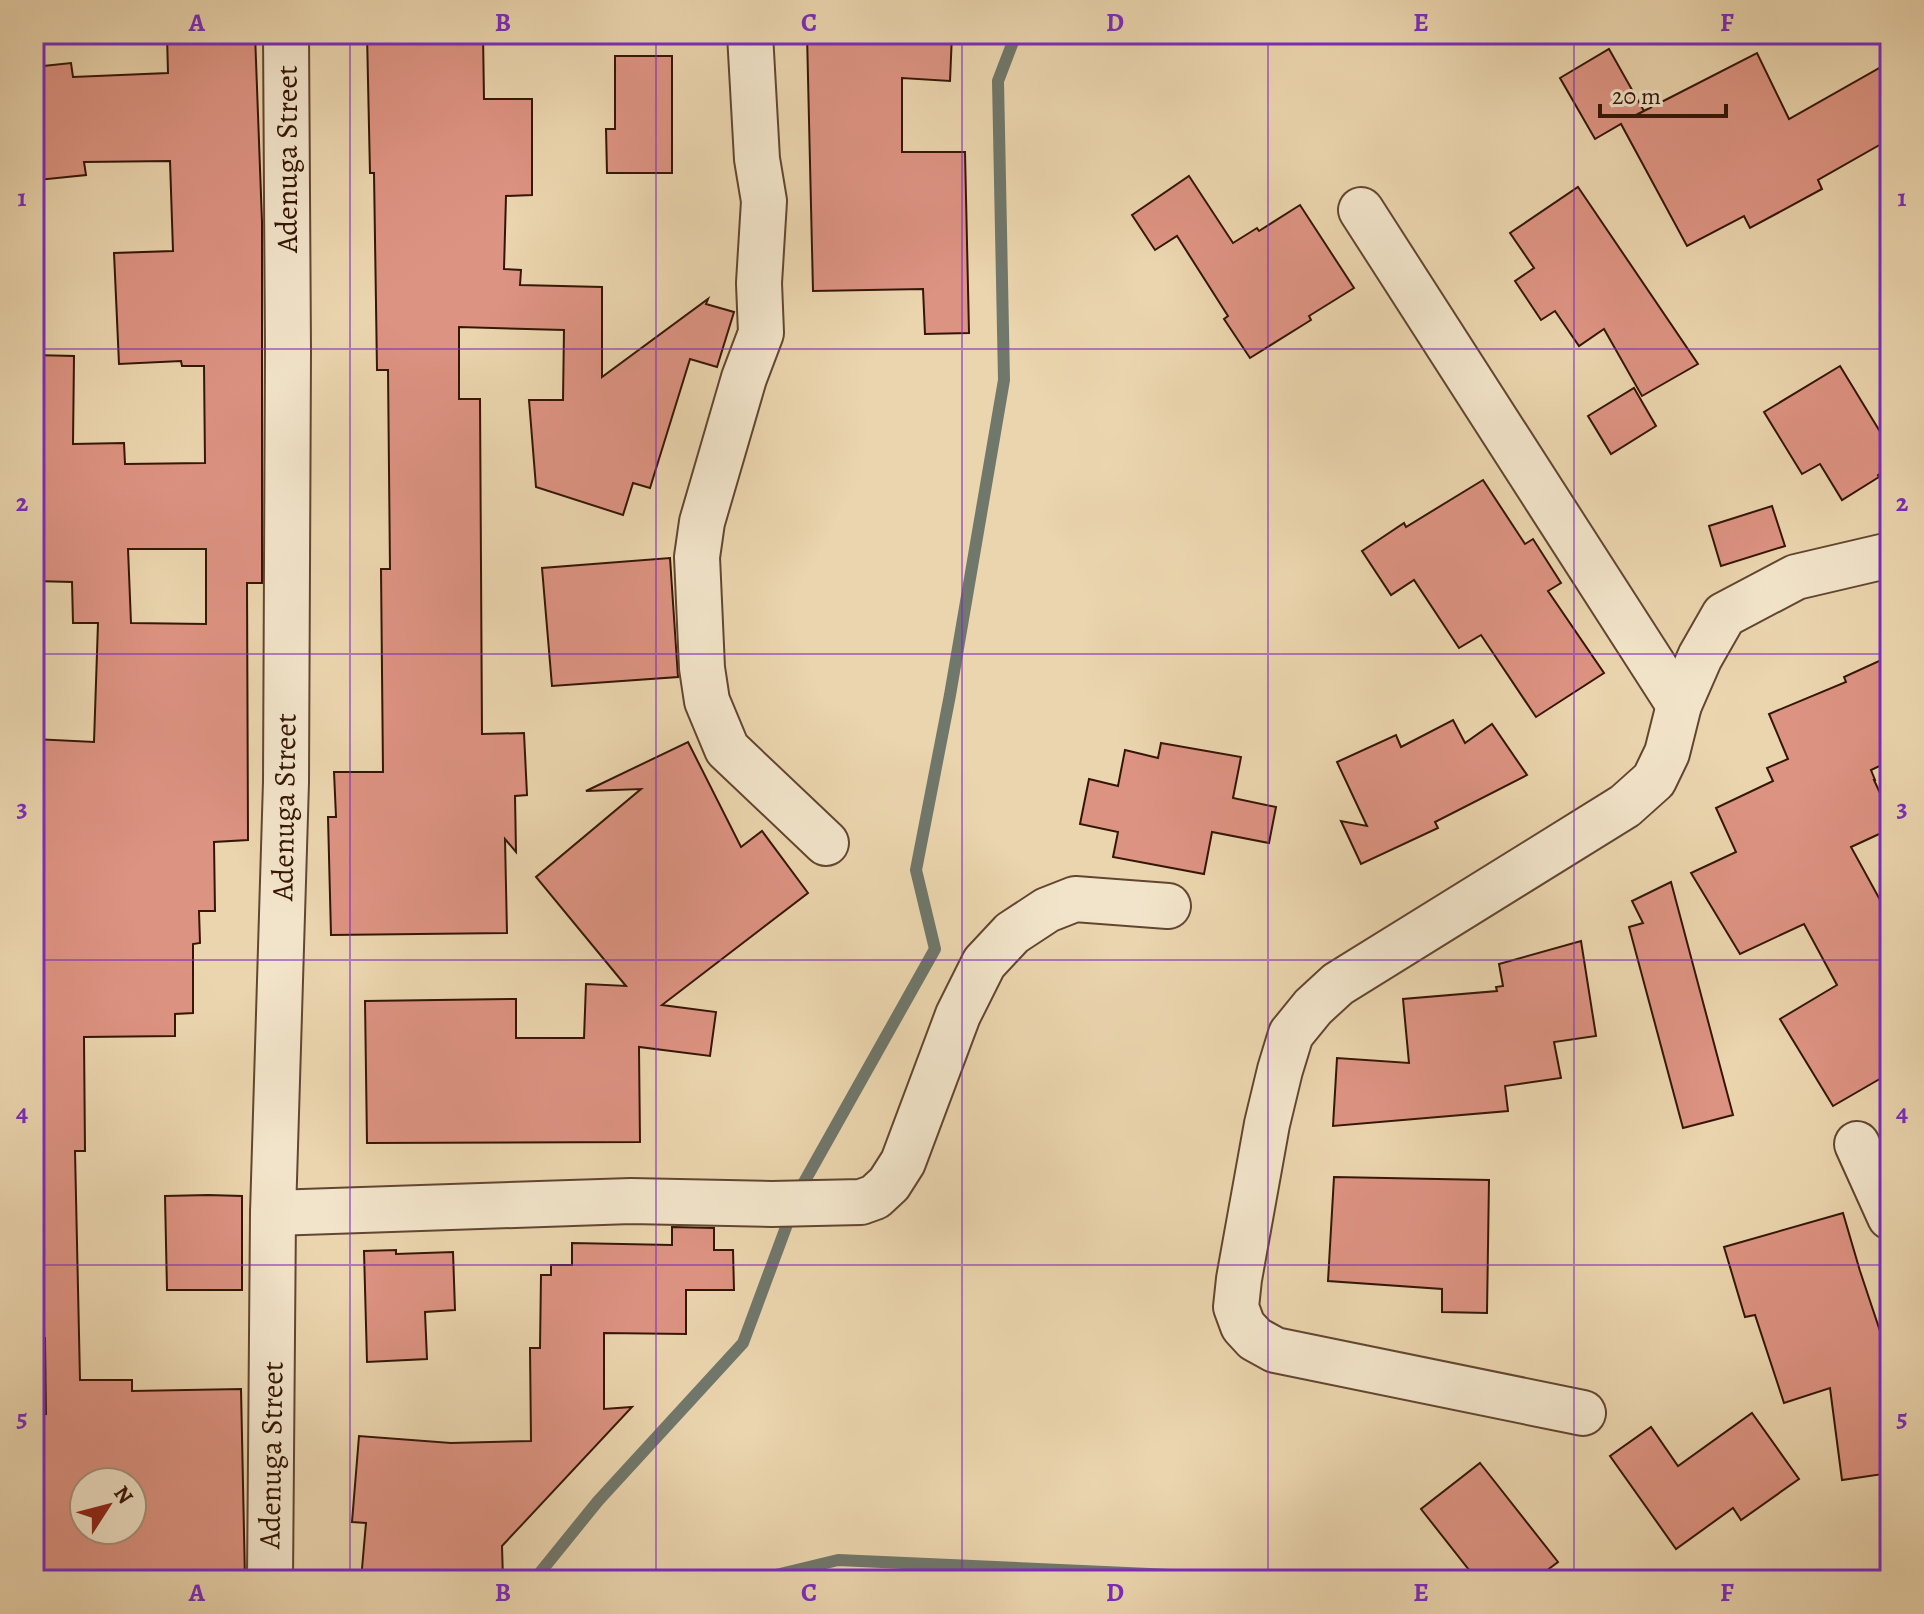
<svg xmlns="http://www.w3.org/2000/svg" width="1924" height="1614" viewBox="0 0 1924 1614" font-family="Alegreya,serif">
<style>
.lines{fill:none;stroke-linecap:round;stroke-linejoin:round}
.stream{stroke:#70776b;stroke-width:12}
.building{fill:#dd9382;stroke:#351606;stroke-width:2;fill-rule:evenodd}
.minor-casing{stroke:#624630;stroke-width:48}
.minor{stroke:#f2e4ca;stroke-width:44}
.grid{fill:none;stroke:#7b2cbf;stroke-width:2;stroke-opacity:0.55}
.labels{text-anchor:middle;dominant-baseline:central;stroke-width:6;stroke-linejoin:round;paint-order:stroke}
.street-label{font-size:30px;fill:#351606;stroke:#f2e4ca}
.neatline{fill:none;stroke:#7b2cbf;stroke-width:3}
.grid-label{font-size:26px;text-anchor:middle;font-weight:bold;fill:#7b2cbf}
</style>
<rect width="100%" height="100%" fill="#ebd5ae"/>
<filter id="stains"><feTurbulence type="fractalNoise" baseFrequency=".0025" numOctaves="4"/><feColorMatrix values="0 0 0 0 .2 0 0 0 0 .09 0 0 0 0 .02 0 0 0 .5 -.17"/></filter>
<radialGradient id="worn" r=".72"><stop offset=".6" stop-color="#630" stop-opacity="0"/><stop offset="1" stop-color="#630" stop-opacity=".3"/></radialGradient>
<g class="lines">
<!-- stream -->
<g class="stream">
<polyline points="798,1193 935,949 916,870 950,695 1004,380 998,81 1016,34"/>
<polyline points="534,1580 598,1501 743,1343 792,1211"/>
<polyline points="756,1580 838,1560 1281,1580"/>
</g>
</g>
<!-- building -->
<g class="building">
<path d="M 255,34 L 262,222 L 262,583 L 247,583 L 248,840 L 214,842 L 215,911 L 199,911 L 200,943 L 193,944 L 193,1013 L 175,1014 L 175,1036 L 84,1037 L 85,1151 L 75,1151 L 80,1380 L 132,1380 L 132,1391 L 241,1389 L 245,1580 L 34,1580 L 34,1415 L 46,1414 L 45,1338 L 34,1338 L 34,739 L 94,742 L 98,623 L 73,623 L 72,582 L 34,581 L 34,355 L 74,356 L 73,444 L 124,443 L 125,464 L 205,463 L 204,366 L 182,366 L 181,361 L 119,364 L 114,253 L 173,251 L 170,161 L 84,162 L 86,175 L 38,180 L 34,149 L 34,67 L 71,63 L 73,77 L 168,73 L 167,35 ZM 128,549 L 206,549 L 206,624 L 131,623 ZM 84,1482 L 132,1482 L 132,1530 L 84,1530 Z"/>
<polygon points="367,34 483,34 484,99 532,99 532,195 506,196 504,269 521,270 520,285 602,287 602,377 708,299 706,304 734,312 717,367 690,359 650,488 633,483 623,515 536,487 529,400 563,400 564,330 459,327 459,399 480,399 482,734 524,733 527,795 515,796 516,852 505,839 507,933 331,935 328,817 336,817 334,772 383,772 381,569 390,569 388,370 377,370 374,173 370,173"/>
<polygon points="807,34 952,34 950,81 902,78 902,152 965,152 969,333 925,334 923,289 813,291"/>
<polygon points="1609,49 1644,111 1636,115 1757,53 1789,119 1890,62 1890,139 1818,180 1822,189 1750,228 1744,216 1687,246 1621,124 1595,139 1560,78"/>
<polygon points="615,56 672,56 672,173 607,173 606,129 615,129"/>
<polygon points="1189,176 1233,243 1257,228 1259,231 1300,205 1354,288 1309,316 1311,320 1250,358 1224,319 1228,316 1177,236 1155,250 1132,215"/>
<polygon points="1578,187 1698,364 1642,396 1604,329 1579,346 1555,311 1541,320 1515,281 1534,268 1510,233"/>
<polygon points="1840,366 1890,448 1890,467 1878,475 1879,477 1842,500 1820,464 1802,474 1764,412"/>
<polygon points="1634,388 1656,426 1611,454 1588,416"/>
<polygon points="1483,480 1525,544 1533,539 1561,583 1548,591 1604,673 1536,717 1481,635 1459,648 1414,580 1391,595 1362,551 1404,523 1406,527"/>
<polygon points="1772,506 1785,546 1721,566 1709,526"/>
<polygon points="670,558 678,677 552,686 542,568"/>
<polygon points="1890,656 1890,761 1871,770 1875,780 1874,780 1890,815 1890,829 1851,847 1890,918 1890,1073 1833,1106 1780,1019 1837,985 1804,924 1740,954 1691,873 1736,852 1716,808 1773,781 1767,768 1788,759 1769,714 1846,682 1844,677"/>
<polygon points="1453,720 1465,743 1492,724 1527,775 1435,822 1438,828 1361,864 1341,821 1367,826 1337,762 1396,735 1401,747"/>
<polygon points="688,742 741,847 762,831 808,893 662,1005 716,1012 710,1056 639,1047 640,1142 367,1143 365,1001 516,999 516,1038 584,1038 586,984 626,986 536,877 641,789 586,791"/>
<polygon points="1161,743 1241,757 1233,798 1276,807 1269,843 1212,832 1204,874 1113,857 1118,832 1080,824 1089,779 1118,786 1125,750 1158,758"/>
<polygon points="1671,882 1733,1115 1683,1128 1629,927 1643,923 1632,901"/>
<polygon points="1581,941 1596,1036 1554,1042 1561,1078 1505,1086 1508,1111 1333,1126 1337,1058 1409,1063 1403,999 1497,991 1496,987 1503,986 1499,964"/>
<polygon points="1334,1177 1489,1180 1487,1313 1442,1312 1442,1289 1328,1281"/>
<polygon points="208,1195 242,1196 242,1290 167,1290 165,1196"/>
<polygon points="1843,1213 1860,1271 1890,1361 1890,1473 1842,1480 1830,1388 1784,1403 1755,1315 1745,1317 1724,1247"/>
<polygon points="672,1227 714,1228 714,1250 733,1250 734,1290 686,1290 686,1334 604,1333 604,1409 632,1407 502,1546 503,1580 361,1580 366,1523 352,1522 359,1436 451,1443 531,1441 530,1348 540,1348 541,1275 551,1275 551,1265 572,1265 572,1243 672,1245"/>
<polygon points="396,1250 396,1254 453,1252 455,1310 425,1312 427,1359 367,1362 364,1251"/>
<polygon points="1752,1413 1799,1479 1741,1520 1733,1508 1676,1549 1610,1456 1651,1427 1678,1466"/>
<polygon points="1480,1463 1558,1562 1534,1580 1477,1580 1421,1509"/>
</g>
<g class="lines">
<!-- minor casing -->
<g class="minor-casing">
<g id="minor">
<polyline points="750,34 757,159 764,201 759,283 761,333 744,378 702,522 697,557 702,668 707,701 727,749 826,843"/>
<polyline points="1361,210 1679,705"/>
<polyline points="1857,1144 1890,1217"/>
<polyline points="273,1213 631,1201 772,1204 861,1202 875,1197 889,1184 903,1162 958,1015 984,963 1012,933 1047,910 1075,899 1168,906"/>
<polyline points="1583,1413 1275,1350 1255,1339 1243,1326 1236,1307 1239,1279 1267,1124 1280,1070 1291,1034 1313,1007 1338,984 1625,806 1654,780 1667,753 1679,705 1700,657 1724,615 1796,577 1890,555"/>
<polyline points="270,1580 273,1213 286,782 288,352 286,34"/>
</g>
</g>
<!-- minor -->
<use href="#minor" class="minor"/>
</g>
<!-- grid -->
<path class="grid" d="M 350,34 L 350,1580M 656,34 L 656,1580M 962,34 L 962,1580M 1268,34 L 1268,1580M 1574,34 L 1574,1580M 34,349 L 1890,349M 34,654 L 1890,654M 34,960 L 1890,960M 34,1265 L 1890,1265"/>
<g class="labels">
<!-- street labels -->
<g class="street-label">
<text transform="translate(287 159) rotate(-90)">Adenuga Street</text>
<text transform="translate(284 807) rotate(-89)">Adenuga Street</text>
<text transform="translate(271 1455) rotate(-89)">Adenuga Street</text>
</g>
</g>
<!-- margin -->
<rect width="1924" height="1614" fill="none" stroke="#ebd5ae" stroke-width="88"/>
<!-- north arrow -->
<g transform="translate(108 1506) rotate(54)"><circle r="38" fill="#f2e4ca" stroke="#a6927c" stroke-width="2"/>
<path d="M0-6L14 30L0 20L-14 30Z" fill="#8f2418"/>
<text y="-12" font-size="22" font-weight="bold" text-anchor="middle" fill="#351606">N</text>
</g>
<!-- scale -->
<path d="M1600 104v12h126v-12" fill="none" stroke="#351606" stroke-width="4"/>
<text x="1612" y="104" font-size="24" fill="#351606" stroke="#f2e4ca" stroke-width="6" paint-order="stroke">20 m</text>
<rect x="44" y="44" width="1836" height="1526" class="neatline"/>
<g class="grid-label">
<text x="197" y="31">A</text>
<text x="503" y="31">B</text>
<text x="809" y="31">C</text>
<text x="1115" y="31">D</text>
<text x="1421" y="31">E</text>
<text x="1727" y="31">F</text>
<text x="22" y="206">1</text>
<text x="1902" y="206">1</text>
<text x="22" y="511">2</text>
<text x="1902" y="511">2</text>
<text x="22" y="816">3</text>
<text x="1902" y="816">3</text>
<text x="22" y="1121">4</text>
<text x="1902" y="1121">4</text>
<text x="22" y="1426">5</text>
<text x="1902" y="1426">5</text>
<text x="197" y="1601">A</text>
<text x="503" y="1601">B</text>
<text x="809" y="1601">C</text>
<text x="1115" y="1601">D</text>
<text x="1421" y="1601">E</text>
<text x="1727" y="1601">F</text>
</g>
<rect width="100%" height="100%" filter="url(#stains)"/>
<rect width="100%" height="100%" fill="url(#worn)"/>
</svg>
